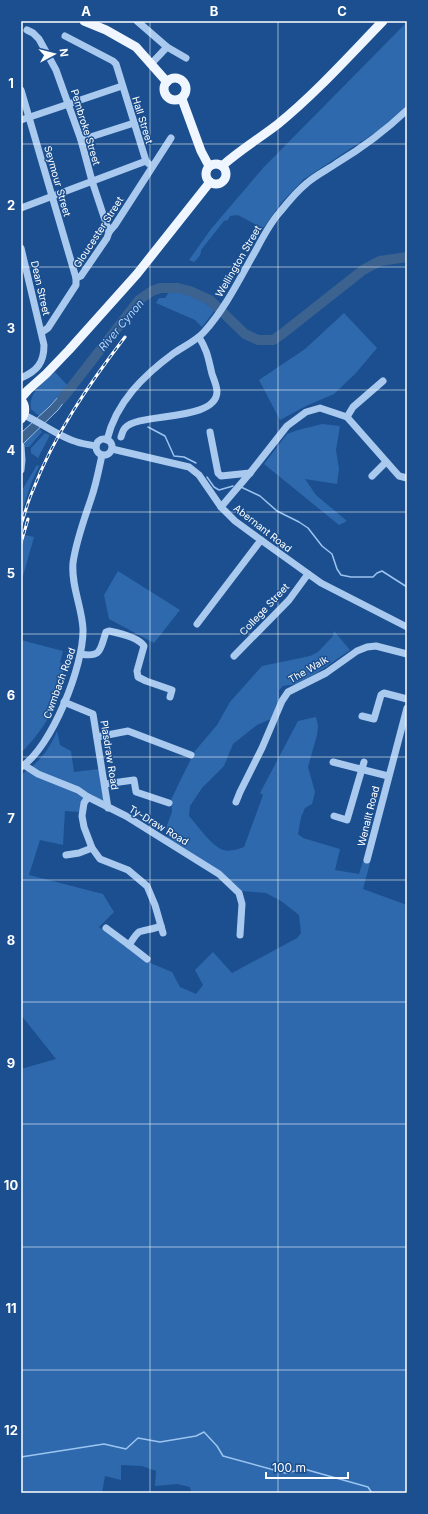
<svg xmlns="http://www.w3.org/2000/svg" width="428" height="1514" viewBox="0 0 428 1514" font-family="Inter,sans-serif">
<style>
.green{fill:#2e69ad}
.water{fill:#3c6290;stroke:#9cc4f0}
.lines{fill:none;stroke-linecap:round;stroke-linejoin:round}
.stream{stroke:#9cc4f0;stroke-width:1.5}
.river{stroke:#3c6290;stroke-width:10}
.minor{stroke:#a9c9ee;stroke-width:7}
.major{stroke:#f0f6ff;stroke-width:9}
.rail-casing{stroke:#fff;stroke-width:3}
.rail{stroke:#1b4f8f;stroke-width:1.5;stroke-dasharray:4.5;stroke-linecap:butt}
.grid{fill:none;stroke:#fff;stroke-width:1;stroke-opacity:0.55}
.labels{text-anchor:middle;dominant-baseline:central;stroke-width:3;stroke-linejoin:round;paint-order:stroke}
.street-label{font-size:10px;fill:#fff;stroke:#1b4f8f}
.water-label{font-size:11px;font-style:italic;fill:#b5d3f5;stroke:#1b4f8f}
.neatline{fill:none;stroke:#fff;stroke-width:1.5}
.grid-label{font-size:13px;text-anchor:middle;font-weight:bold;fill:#fff}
</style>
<rect width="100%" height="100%" fill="#1b4f8f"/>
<!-- green -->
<g class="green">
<path d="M 407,22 L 407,105 L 379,130 L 304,179 L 281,203 L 264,227 L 262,228 L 238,215 L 230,216 L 228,220 L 224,221 L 201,250 C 201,256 198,258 194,262 L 189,260 L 211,229 L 263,168 Z"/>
<path d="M 170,291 C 186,293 203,300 215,310 L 202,327 L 195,320 L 156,303 L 159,298 L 165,298 Z"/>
<polygon points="344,313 377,348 356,373 334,394 306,406 280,420 259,380 305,349"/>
<path d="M 55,372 L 68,386 L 39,416 L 31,409 C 28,392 44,382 55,372 Z"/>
<polygon points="322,424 340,426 336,450 339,469 337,484 305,479 316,495 347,521 339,525 264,464 287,434 298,430"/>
<polygon points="40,429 42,432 29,447 25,447 24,443"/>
<polygon points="45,433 50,435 38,458 31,453 31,448"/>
<polygon points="37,465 39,466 32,481 21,514 21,490 22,490"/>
<polygon points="25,535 34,537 21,583 21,550"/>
<polygon points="118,571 180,610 154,643 109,619 104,595"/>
<path d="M 334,631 L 350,650 L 317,673 L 296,684 L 283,686 L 279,690 L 279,700 L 271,719 L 257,725 L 233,744 L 224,766 L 202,788 L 190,806 L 189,816 C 198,826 208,841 219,848 C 226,853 237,850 244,847 L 263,795 L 260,793 L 298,721 L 316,717 L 318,726 L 317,735 L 308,767 L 315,792 L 312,804 L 305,808 L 301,817 L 298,834 L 303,838 L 340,849 L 335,870 L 359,874 L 363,861 L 370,863 L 363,889 L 407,905 L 407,1493 L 191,1493 L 190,1487 L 177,1484 L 155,1486 L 156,1471 L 142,1466 L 121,1465 L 121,1480 L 105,1476 L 102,1493 L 21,1493 L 21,1069 L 56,1059 L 21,1015 L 21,775 C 41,760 47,753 57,731 L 60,745 L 71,751 L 74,772 L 99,769 L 104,802 L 86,792 L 79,812 L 65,811 L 63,845 L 40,840 L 29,875 L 103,894 L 114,912 L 99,927 L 148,962 L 172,972 L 180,987 L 196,994 L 203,985 L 195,970 L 213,952 L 232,973 L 297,938 L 301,933 L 299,915 L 281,901 L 266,893 L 241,891 L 167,838 L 170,830 L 166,828 L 172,812 L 171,800 L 180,781 L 195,751 L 217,725 L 230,702 L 262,666 L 310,656 L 318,652 L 333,636 Z"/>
<path d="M 21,640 L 63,651 L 60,663 L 65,664 L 63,673 L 66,674 C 56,708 46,727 21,753 Z"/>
</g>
<!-- water -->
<polygon class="water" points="68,386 73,390 58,410 21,446 21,433 50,406"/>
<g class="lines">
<!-- stream -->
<g class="stream">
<polyline points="148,427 165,436 174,456 184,457 196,463"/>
<polyline points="207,477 214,487 219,490 233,486"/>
<polyline points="241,487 260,496 277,511 299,522 308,528 322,546 332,554 337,569 341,575 351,577 373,577 377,573 382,571 407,587"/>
<polyline points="21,1457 104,1444 126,1449 138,1438 160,1442 196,1436 204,1432 217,1446 223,1456 285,1473 304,1469 368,1487 372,1493"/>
</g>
<!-- river -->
<polyline class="river" points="62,399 139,300 152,291 160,288 178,288 190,291 210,300 245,334 258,340 273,340 282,334 363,270 380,261 407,257"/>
<!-- minor -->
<g class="minor">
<polyline points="137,21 167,47 186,58"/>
<polyline points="27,30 33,33 39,39 56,70 81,140 92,181 109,232"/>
<polyline points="65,36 113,61 116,64 146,161"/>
<polyline points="151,64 167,47"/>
<polyline points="21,90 76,278 76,285 48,328 42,332"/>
<polyline points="21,120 122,86"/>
<polyline points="81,140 134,123"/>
<polyline points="21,208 146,161 149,164"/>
<path d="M 21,248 L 44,345 C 44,363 37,371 21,378"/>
<polyline points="76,278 81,276 107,238 109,232 115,225 171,138"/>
<path d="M 24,415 C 42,423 59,437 77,442 C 83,444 90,445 96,446"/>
<polyline points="347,417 353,407 383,381"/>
<polyline points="210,432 218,473 221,476 250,473"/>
<path d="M 121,437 C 122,434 123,430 125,428 C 138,412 216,422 217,392 C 217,386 214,380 212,374 C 208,358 208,352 199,337"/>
<circle cx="104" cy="447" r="8"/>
<path d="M 107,440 C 116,402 144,375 174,353 C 184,346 196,341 204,332 C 225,309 240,278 256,250 C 263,237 270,223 280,212 C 288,202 297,191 307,183 C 316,175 327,170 337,163 C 362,148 386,130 407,110"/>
<polyline points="21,446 22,460 21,470"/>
<polyline points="112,449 189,467 199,475 221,507 235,521 261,540 321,583 407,627"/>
<polyline points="372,476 386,462"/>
<polyline points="221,507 250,473 287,426 306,412 320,408 347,417 399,476 407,478"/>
<polyline points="197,624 261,540"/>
<path d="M 81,654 C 102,658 100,649 106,632 L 109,631 C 119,633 138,637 144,646 L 137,671 L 138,677 L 146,681 L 172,690 L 170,697"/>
<polyline points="234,656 289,600 308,574"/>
<polyline points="64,702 93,714 108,808"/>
<polyline points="362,716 374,719 381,695 384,693 407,699"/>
<polyline points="97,737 128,731 191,755"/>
<polyline points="333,762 388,776"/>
<polyline points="24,765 38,774 78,790 88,797 126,816 219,874 239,893 242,904 240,935"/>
<path d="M 21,767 C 52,747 84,665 83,629 C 82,607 71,586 73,563 C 76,541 84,520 91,499 C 96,485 99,469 102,455"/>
<polyline points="105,784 134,780 136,792 169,803"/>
<polyline points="88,797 84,803 82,816 84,827 92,848 100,859 128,870 147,886 155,905 163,933"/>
<polyline points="236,802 240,792 262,748 282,701 288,692 326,673 357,651 367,647 376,646 407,654"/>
<polyline points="334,816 347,820 364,762"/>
<polyline points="66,855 79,853 92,848"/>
<polyline points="367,860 407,708"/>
<polyline points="106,928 129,945"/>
<path d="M 147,959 L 129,945 C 132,941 135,935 139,932 C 141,931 157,928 161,926"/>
</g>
<!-- major -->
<g class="major">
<polyline points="84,21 106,30 136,47 167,82"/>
<circle cx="175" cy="89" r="11"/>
<polyline points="182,99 201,151 209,166"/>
<circle cx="216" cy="174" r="10"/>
<path d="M 222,166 C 240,150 260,138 278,124 C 316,93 349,56 383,21"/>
<polyline points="21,398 28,390 46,374 69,350 137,274 210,182"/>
<path d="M 21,400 C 26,406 26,413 21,419"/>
</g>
<!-- rail casing -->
<g class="rail-casing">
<g id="rail">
<path d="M 21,525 C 25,513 28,501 33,490 C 54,435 89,384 125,337"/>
<polyline points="21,543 28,519"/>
</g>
</g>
<!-- rail -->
<use href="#rail" class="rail"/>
</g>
<!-- grid -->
<path class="grid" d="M 150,21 L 150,1493M 278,21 L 278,1493M 21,144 L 407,144M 21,267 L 407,267M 21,390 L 407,390M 21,512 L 407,512M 21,634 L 407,634M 21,757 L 407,757M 21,880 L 407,880M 21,1002 L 407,1002M 21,1124 L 407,1124M 21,1247 L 407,1247M 21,1370 L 407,1370"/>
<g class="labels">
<!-- street labels -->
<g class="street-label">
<text transform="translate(143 120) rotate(73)">Hall Street</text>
<text transform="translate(86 127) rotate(73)">Pembroke Street</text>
<text transform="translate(58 181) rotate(74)">Seymour Street</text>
<text transform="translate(98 232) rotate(-57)">Gloucester Street</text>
<text transform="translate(238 261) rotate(-60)">Wellington Street</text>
<text transform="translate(41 288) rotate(77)">Dean Street</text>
<text transform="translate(263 528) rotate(38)">Abernant Road</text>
<text transform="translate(264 609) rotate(-47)">College Street</text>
<text transform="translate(308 669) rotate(-30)">The Walk</text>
<text transform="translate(59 683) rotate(-70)">Cwmbach Road</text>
<text transform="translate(110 755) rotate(81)">Plasdraw Road</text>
<text transform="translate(368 816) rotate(-76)">Wenallt Road</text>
<text transform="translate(159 825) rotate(31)">Ty-Draw Road</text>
</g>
<!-- water labels -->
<g class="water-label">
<text transform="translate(121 325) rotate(-50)">River Cynon</text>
</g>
</g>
<!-- border -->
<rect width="428" height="1514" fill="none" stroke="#1b4f8f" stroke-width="44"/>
<!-- north arrow -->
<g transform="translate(54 54) rotate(83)" stroke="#1b4f8f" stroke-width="3" paint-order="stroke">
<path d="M0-3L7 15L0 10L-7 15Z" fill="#ffffff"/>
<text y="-6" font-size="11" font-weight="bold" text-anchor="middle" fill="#ffffff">N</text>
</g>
<!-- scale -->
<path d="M266 1472v6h82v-6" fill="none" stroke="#ffffff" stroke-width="2"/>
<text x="272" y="1472" font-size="12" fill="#ffffff" stroke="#1b4f8f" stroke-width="3" paint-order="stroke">100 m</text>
<rect x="22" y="22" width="384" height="1470" class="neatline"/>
<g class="grid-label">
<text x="86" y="16">A</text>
<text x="214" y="16">B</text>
<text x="342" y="16">C</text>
<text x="11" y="88">1</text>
<text x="11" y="210">2</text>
<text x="11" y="333">3</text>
<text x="11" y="455">4</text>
<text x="11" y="578">5</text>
<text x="11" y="700">6</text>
<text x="11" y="823">7</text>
<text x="11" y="945">8</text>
<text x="11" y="1068">9</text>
<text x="11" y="1190">10</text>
<text x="11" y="1313">11</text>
<text x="11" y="1435">12</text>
</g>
</svg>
